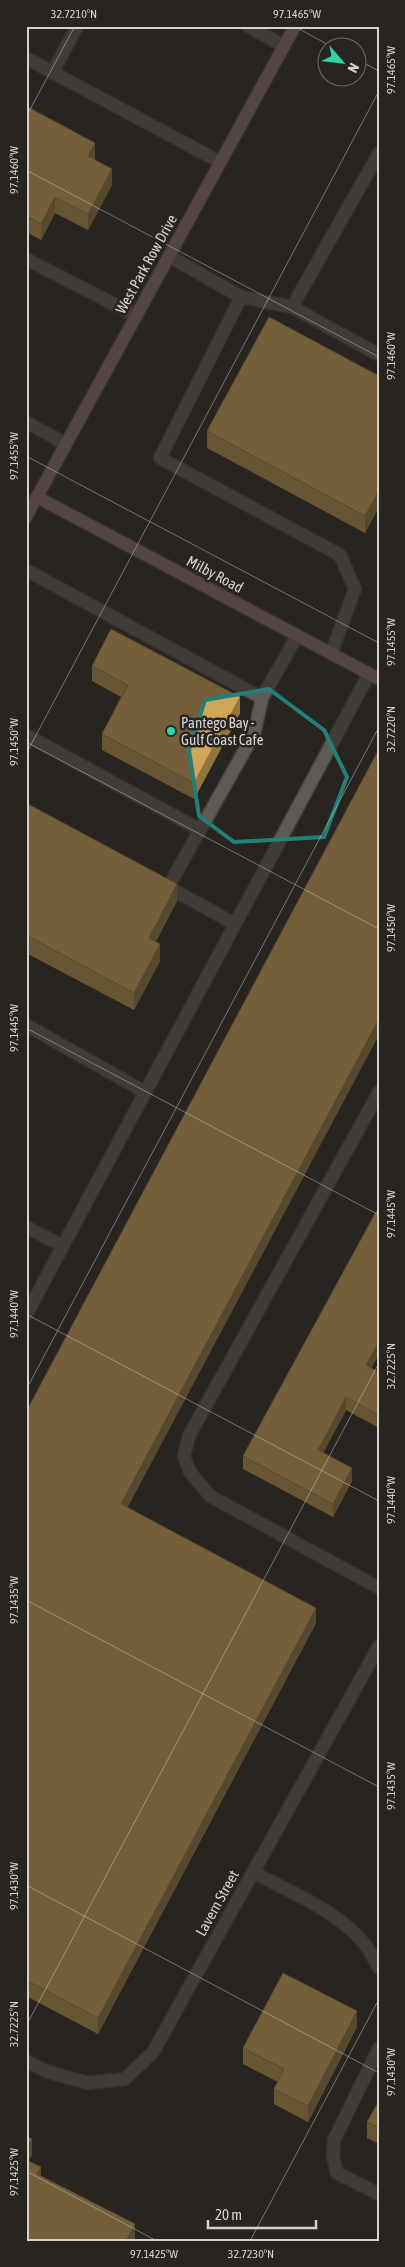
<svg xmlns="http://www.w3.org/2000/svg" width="405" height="2267" viewBox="0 0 405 2267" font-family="'Asap Condensed',sans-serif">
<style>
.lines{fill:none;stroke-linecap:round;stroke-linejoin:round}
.lane-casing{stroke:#44413d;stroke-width:15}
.street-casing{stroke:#44413d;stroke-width:15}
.secondary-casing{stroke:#44413d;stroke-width:15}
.lane{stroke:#5e5b56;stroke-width:12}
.street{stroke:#5e5b56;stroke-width:12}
.secondary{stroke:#8a6b6d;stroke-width:12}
.wall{fill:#b3904d}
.shaded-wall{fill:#92753e}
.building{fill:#d0a759;stroke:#92753e}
.marked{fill:none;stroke:#237f78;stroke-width:4;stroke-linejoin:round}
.ticks{fill:none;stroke:#d5d3d0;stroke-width:1;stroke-opacity:0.45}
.poi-dot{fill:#30d4aa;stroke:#282521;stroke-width:2}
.labels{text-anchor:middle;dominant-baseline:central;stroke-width:5;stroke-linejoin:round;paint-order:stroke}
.street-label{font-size:15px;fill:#d5d3d0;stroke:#282521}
.poi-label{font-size:15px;fill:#d5d3d0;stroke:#282521;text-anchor:start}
.neatline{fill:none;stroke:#d5d3d0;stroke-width:2}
.ticks-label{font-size:12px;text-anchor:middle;fill:#d5d3d0}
</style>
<rect width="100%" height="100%" fill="#282521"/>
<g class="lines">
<!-- lane casing -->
<g class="lane-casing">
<g id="lane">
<polyline points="248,26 284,46"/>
<polyline points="26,58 220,162"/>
<polyline points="53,72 77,26"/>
<polyline points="169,256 241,297 160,458 340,555 355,589 331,654"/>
<polyline points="26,259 137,316"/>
<polyline points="241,297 292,307 379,153"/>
<polyline points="292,307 379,355"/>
<polyline points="26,422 66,444"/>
<polyline points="26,570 262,698"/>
<polyline points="26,735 200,830"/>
<polyline points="235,924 168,887 254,734 262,698 297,636"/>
<polyline points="26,1025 145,1092"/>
<polyline points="379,1092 189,1436 184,1456 190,1472 210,1496 379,1588"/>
<polyline points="26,1227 63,1246"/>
<polyline points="26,1315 369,674"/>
<path d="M 253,1872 C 291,1893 340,1911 367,1947 C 371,1953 375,1961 379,1968"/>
<polyline points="379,2048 334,2140 333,2156 337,2173 379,2194"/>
</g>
</g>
<!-- street casing -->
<g class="street-casing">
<polyline id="street" points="26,2061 48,2072 88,2083 125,2079 153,2052 379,1646"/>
</g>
<!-- secondary casing -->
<g class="secondary-casing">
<g id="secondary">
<polyline points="37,497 379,679"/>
<polyline points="26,517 295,26"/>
</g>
</g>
<!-- lane -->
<use href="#lane" class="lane"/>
<!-- street -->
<use href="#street" class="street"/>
<!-- secondary -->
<use href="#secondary" class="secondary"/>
</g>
<!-- wall -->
<g class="wall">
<polygon points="26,106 95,159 95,160 112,185 88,230 55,213 41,240 26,232"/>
<polygon points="379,376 379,507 365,533 207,448 207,431"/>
<polygon points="92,666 240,713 194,799 102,750 102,734 121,697 92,681"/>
<polygon points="26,803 177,901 156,941 160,961 134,1010 26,953"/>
<polygon points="379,1211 379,1354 371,1368 379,1372 379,1428 346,1410 323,1453 352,1481 333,1517 243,1469 243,1456"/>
<polygon points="26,1412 128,1507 316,1623 98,2034 26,1996"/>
<polygon points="357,2027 308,2122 274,2104 274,2089 278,2082 243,2064 243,2048"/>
<polygon points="379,2101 379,2144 367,2138 367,2122"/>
</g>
<!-- shaded-wall -->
<g class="shaded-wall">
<polygon points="95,143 95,159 88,172 88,156"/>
<polygon points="112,169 112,185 88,230 88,214"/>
<polygon points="55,197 55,213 41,240 41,224"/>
<polygon points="379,490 379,507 365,533 365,516"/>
<polygon points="240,697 240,713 194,799 194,783"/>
<polygon points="177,884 177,901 149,955 149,938"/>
<polygon points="160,944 160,961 134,1010 134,993"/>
<polygon points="379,1019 379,1035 121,1520 121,1504"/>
<polygon points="379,1342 379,1354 366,1378 366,1365"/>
<polygon points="346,1397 346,1410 318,1463 318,1450"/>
<polygon points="352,1468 352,1481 333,1517 333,1504"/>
<polygon points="316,1608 316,1623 98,2034 98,2018"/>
<polygon points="357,2011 357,2027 308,2122 308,2106"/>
<polygon points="32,2139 32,2155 26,2165 26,2149"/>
<polygon points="41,2167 41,2182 37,2174"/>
<polygon points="135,2224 135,2240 134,2241 126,2241"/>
</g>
<!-- building -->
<g class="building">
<polygon points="26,106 95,143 88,156 112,169 88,214 55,197 41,224 26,216"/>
<polygon points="269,317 379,376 379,490 365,516 207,431"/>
<polygon points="111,629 240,697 194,783 102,734 128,685 92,666"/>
<polygon points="379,749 379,1019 121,1504 316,1608 98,2018 26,1980 26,1412"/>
<polygon points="26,803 177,884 149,938 160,944 134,993 26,935"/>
<polygon points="377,1210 379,1211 379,1342 366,1365 379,1372 379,1415 346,1397 318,1450 352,1468 333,1504 243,1456"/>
<polygon points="283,1973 357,2011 308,2106 274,2089 284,2069 243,2048"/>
<polygon points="379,2101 379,2128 367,2122"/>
<polygon points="26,2136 32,2139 26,2149"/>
<polygon points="26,2160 41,2167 37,2174 135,2224 126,2241 26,2241"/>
</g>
<!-- marked area -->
<path d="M0 0H405V2267H0ZM 269,689 L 324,730 L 347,777 L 324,837 L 234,842 L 199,816 L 189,750 L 205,700 Z" fill="#282521" fill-opacity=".55" fill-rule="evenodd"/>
<path class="marked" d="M 269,689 L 324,730 L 347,777 L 324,837 L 234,842 L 199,816 L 189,750 L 205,700 Z"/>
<!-- ticks -->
<path class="ticks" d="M 294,26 L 334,48M 358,60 L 379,71M 26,117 L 75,26M 26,170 L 379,357M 26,456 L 379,643M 26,742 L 379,929M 26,754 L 379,91M 26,1028 L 379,1215M 26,1314 L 379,1501M 26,1390 L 379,727M 26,1600 L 379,1787M 26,1885 L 379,2073M 26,2026 L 379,1363M 26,2171 L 157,2241M 250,2241 L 379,1999"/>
<!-- markers -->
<circle class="poi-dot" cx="171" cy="731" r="5"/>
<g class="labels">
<!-- street labels -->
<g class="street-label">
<text transform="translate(146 264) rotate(-61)">West Park Row Drive</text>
<text transform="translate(215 574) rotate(28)">Milby Road</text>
<text transform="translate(217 1903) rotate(-61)">Lavern Street</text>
</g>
<!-- poi labels -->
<g class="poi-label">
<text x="181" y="722">Pantego Bay -<tspan x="181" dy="17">Gulf Coast Cafe</tspan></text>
</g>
</g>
<!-- border -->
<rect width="405" height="2267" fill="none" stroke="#282521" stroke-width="55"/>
<!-- north arrow -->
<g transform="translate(342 62) rotate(118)"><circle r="24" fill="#282521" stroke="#6d6b67"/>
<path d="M0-4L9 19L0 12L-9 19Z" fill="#30d4aa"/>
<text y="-8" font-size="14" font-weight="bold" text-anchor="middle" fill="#d5d3d0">N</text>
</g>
<!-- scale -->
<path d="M208 2220v8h108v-8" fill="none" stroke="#d5d3d0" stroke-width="2.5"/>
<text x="215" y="2220" font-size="15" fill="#d5d3d0" stroke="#282521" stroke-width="4" paint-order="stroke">20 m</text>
<rect x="28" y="28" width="350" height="2212" class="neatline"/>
<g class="ticks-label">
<text x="74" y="18">32.7210°N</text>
<text x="297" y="18">97.1465°W</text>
<text transform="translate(391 70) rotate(-90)" y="4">97.1465°W</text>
<text transform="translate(14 170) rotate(-90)" y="4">97.1460°W</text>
<text transform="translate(391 356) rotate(-90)" y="4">97.1460°W</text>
<text transform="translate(14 456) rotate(-90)" y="4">97.1455°W</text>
<text transform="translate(391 642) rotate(-90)" y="4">97.1455°W</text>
<text transform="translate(391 729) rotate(-90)" y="4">32.7220°N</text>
<text transform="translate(14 742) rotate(-90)" y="4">97.1450°W</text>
<text transform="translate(391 928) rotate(-90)" y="4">97.1450°W</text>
<text transform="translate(14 1028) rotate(-90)" y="4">97.1445°W</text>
<text transform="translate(391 1214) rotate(-90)" y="4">97.1445°W</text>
<text transform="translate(14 1314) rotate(-90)" y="4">97.1440°W</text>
<text transform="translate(391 1366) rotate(-90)" y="4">32.7225°N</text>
<text transform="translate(391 1500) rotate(-90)" y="4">97.1440°W</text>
<text transform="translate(14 1600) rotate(-90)" y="4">97.1435°W</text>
<text transform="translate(391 1786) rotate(-90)" y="4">97.1435°W</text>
<text transform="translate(14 1886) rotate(-90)" y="4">97.1430°W</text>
<text transform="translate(14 2024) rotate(-90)" y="4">32.7225°N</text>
<text transform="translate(391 2072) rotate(-90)" y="4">97.1430°W</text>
<text transform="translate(14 2172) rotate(-90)" y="4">97.1425°W</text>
<text x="154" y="2258">97.1425°W</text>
<text x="251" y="2258">32.7230°N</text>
</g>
</svg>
